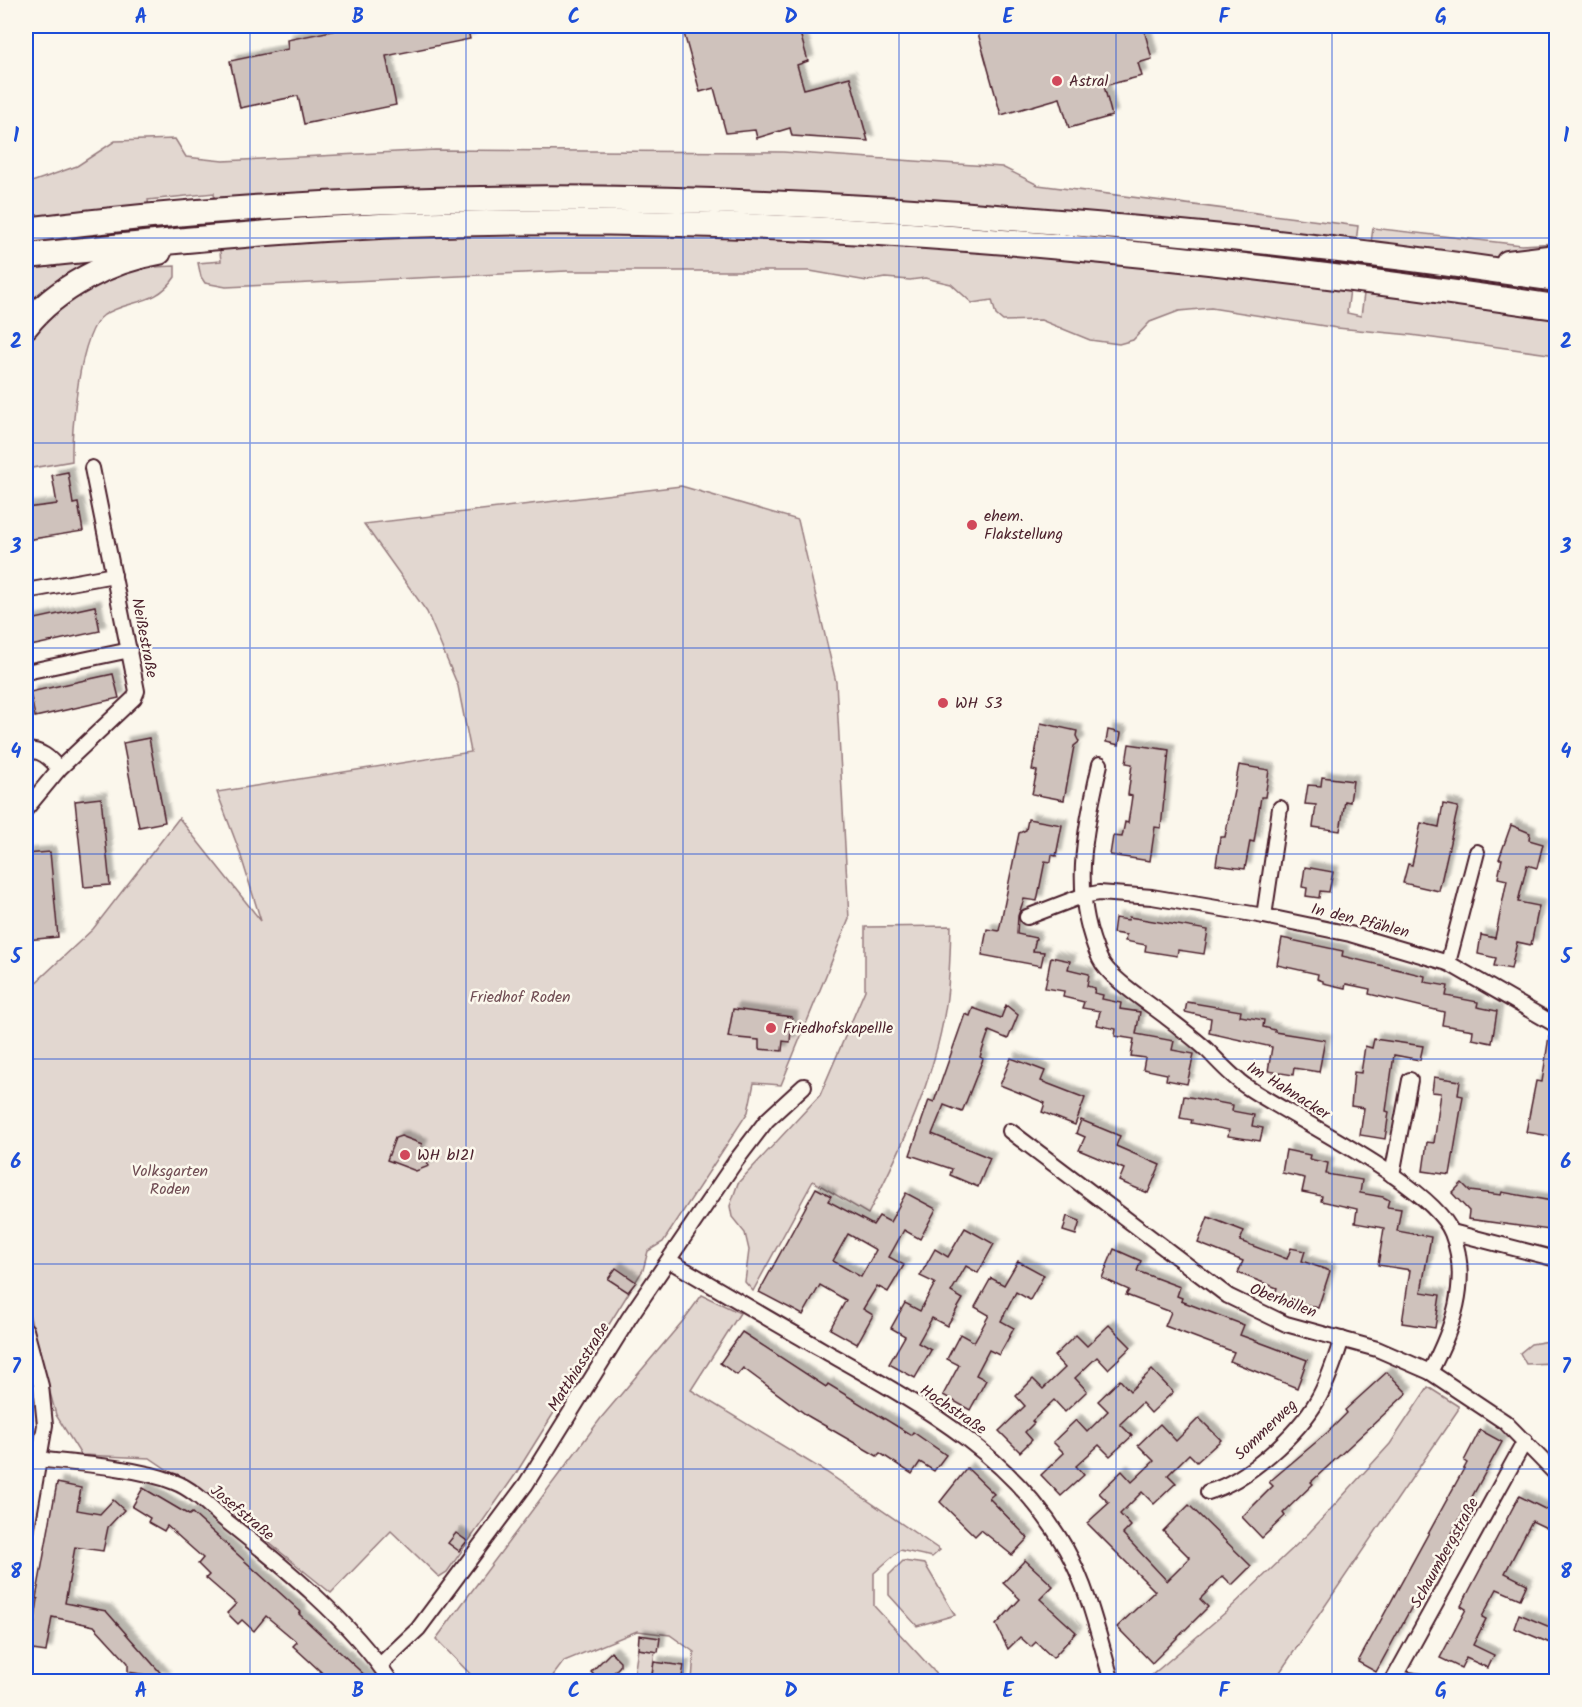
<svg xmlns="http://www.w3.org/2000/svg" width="1582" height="1707" viewBox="0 0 1582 1707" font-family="Kalam,sans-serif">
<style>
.green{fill:#e2d7d0;stroke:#967b7e;stroke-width:1.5}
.building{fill:#cfc2bc;stroke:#4a1f2b;stroke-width:1.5;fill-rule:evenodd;filter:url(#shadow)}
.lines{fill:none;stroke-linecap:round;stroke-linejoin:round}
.street-casing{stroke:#4a1f2b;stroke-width:18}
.highway-casing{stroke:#4a1f2b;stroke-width:28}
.street{stroke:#fbf7ec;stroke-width:14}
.highway{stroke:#fbf7ec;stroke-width:24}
.grid{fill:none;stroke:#1d4ed8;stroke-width:1.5;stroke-opacity:0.55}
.poi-dot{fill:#d1495b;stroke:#fbf7ec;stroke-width:2}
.labels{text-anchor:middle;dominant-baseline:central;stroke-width:5;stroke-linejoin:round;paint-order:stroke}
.poi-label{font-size:16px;fill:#4a1f2b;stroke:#fbf7ec;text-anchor:start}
.street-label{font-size:16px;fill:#4a1f2b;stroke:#fbf7ec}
.park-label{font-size:16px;fill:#704d54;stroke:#fbf7ec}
.neatline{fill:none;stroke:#1d4ed8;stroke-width:2}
.grid-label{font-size:20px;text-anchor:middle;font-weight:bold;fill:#1d4ed8}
</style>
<defs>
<filter id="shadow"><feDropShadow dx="5.5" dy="-5.5" stdDeviation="1.5" flood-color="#0004"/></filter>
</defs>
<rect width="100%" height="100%" fill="#fbf7ec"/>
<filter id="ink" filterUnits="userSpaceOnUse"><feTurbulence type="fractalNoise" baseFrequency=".0167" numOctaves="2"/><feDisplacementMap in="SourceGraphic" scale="12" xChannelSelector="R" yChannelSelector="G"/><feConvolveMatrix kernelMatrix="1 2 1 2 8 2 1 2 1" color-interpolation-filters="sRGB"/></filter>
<g filter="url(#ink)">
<!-- green -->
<g class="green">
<path d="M 175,139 L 186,157 L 223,161 L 435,150 L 783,152 L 1002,167 L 1038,185 L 1358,226 L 1347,313 L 1361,316 L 1373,228 L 1522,245 L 1556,243 L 1556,355 L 1411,335 L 1337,328 L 1211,308 L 1179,311 L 1150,322 L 1133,340 L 1119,344 L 1090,340 L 1041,320 L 1003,321 L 996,315 L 992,300 L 972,303 L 951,284 L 925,278 L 910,280 L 885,278 L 867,281 L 810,271 L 567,271 L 226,287 L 205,283 L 201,277 L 198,263 L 221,261 L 214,193 L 148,200 L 155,267 L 175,266 L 175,277 C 156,306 129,299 104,315 C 79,332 71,431 72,461 L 26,469 L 26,184 L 77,166 L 115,141 Z"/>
<polygon points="681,486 798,520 836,682 849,919 781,1085 754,1083 748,1112 663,1242 648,1251 643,1270 515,1475 447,1572 439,1577 391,1531 331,1593 241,1520 150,1458 81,1455 56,1415 26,1302 26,989 30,988 93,929 179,818 261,921 239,850 217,792 471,752 458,686 427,612 364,524"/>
<path d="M 951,926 C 950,952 950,979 946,1004 C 935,1079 902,1148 868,1214 L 813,1181 L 753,1291 L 745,1282 L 749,1250 L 745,1233 L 732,1217 L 730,1206 L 738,1183 L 820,1095 L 865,990 L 865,927 Z"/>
<polygon points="702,1295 740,1313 691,1390 826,1472 940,1550 932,1557 900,1550 874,1573 874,1606 943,1681 692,1681 694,1652 670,1635 637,1631 564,1661 549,1681 477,1681 436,1639 601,1418 682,1322"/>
<polygon points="1556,1340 1556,1363 1526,1364 1520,1353 1531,1344"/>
<polygon points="1428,1387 1458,1406 1458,1410 1274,1681 1145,1681 1226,1612 1309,1533 1390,1444"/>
<polygon points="903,1561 925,1564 955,1615 917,1626 889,1595 889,1575"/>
<polygon points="638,1649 655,1651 651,1681 633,1682"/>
</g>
<!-- building -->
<g class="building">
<polygon points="356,26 467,26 470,39 386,56 396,105 304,124 298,96 240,108 230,61 288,49 287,40"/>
<polygon points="682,26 798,26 808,61 797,65 804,89 850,77 868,141 792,136 790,128 757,138 755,130 726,133 714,88 700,92"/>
<polygon points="976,26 1143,26 1152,59 1138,63 1142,76 1104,86 1112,116 1069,128 1060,98 1001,115"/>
<polygon points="68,472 73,504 78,503 83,531 26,540 26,508 57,504 52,475"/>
<polygon points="95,606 100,631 26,647 26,621"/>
<polygon points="113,674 119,698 35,717 30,692"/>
<polygon points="1041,723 1077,731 1076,736 1079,742 1074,746 1064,800 1032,794 1037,771 1032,770"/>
<polygon points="1108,730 1121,733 1119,745 1106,742"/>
<polygon points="149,738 165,822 139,827 123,743"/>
<polygon points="1129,744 1169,750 1161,828 1155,827 1150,861 1110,855 1113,836 1122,837 1125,822 1128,823 1132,796 1128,795 1132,764 1126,763"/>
<polygon points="1239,765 1269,770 1265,797 1261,797 1254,842 1250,841 1245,869 1216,865 1220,837 1225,837"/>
<polygon points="1322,777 1353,781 1350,802 1345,801 1340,831 1313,827 1316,805 1305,804 1308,785 1321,786"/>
<polygon points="101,798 110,885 84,887 75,801"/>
<polygon points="1443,804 1458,807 1439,891 1403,883 1408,864 1412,865 1421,823 1439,827"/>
<polygon points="1028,819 1062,825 1056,856 1052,855 1051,862 1045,861 1037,901 1024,899 1018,916 1017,934 1036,938 1033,951 1044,952 1041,966 982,955 987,929 999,931 1019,833 1026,830"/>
<polygon points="1511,825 1530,833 1529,840 1543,844 1537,868 1527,865 1518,902 1539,906 1531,945 1517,942 1511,969 1494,966 1496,958 1478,954 1481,935 1495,938 1507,880 1498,878 1502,859 1499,859"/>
<polygon points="50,852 58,937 26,940 26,925 29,925 26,854"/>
<polygon points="1305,867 1333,872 1329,892 1320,891 1319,898 1306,896 1307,888 1302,887"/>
<polygon points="1129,917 1208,930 1204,954 1178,950 1177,956 1145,951 1146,945 1125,941 1126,935 1113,933 1115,918 1128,920"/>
<polygon points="1282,938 1343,951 1342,956 1425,976 1424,982 1448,986 1446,996 1478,1002 1477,1007 1497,1011 1492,1043 1472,1039 1473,1030 1442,1025 1444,1012 1369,994 1370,989 1346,984 1345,988 1323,983 1323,981 1317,979 1318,974 1277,965"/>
<polygon points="1051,957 1070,961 1068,969 1089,974 1087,986 1095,988 1094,993 1103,995 1102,999 1121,1003 1120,1009 1140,1012 1136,1034 1174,1041 1172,1050 1194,1054 1187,1084 1166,1080 1167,1074 1143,1069 1145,1058 1131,1056 1134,1039 1115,1036 1116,1029 1097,1025 1100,1011 1082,1008 1084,1002 1063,997 1064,991 1045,988"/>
<polygon points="1187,1002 1241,1011 1240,1016 1264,1020 1263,1027 1275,1030 1275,1032 1325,1040 1319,1072 1294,1068 1293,1075 1268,1071 1272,1047 1209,1033 1211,1018 1185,1012"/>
<polygon points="1006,1005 1018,1015 1008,1039 989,1031 980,1057 983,1059 962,1112 944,1105 932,1134 990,1158 978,1187 950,1175 952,1169 910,1155 929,1100 934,1102 965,1014 970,1016 973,1008 1001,1018"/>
<polygon points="733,1009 792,1017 790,1042 783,1041 782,1051 759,1049 759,1040 728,1037"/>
<polygon points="1549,1036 1557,1037 1557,1137 1526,1132 1536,1081 1542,1082"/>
<polygon points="1374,1039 1423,1046 1420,1060 1394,1055 1386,1111 1389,1112 1385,1139 1360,1135 1364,1108 1351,1106 1354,1072 1361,1073 1365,1046 1372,1048"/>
<polygon points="1011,1058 1045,1071 1041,1081 1085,1098 1075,1125 1042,1112 1045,1103 1000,1085"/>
<polygon points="1434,1077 1460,1081 1458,1095 1463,1096 1450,1175 1423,1171 1427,1142 1434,1143 1441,1093 1432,1092"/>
<polygon points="1184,1096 1233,1105 1232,1111 1254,1115 1252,1126 1263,1128 1260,1141 1228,1136 1229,1130 1191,1123 1192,1120 1180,1118"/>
<polygon points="1081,1120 1120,1136 1116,1146 1160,1165 1148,1193 1119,1181 1124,1169 1079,1150 1085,1137 1076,1133"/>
<polygon points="401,1136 422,1144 419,1153 429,1166 416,1171 387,1160 395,1138"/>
<polygon points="1286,1150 1310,1155 1309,1159 1328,1163 1326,1174 1362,1180 1360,1193 1383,1197 1389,1200 1387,1207 1401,1209 1397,1231 1431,1237 1421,1292 1440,1295 1435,1328 1402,1323 1410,1270 1378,1265 1384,1228 1355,1223 1357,1209 1321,1201 1322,1196 1302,1192 1305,1178 1282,1173"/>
<polygon points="1462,1183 1470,1191 1501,1195 1502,1192 1557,1202 1557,1231 1468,1219 1469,1211 1452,1193"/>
<path d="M 816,1188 L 831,1196 L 828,1201 L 873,1225 L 879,1216 L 890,1222 L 906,1193 L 936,1209 L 920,1239 L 904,1230 L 889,1257 L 904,1265 L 888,1292 L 877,1286 L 863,1309 L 873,1315 L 857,1344 L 830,1329 L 846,1300 L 820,1285 L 803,1315 L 759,1292 ZM 848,1234 L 876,1250 L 861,1277 L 833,1261 Z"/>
<polygon points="1067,1216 1080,1221 1076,1235 1063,1231"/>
<polygon points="1208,1217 1244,1231 1240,1241 1287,1259 1291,1248 1305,1251 1302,1261 1330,1271 1318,1308 1288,1299 1286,1304 1273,1299 1277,1288 1238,1273 1243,1261 1198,1243"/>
<polygon points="965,1228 994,1244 978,1273 966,1266 951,1292 963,1299 947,1326 932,1318 918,1343 931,1350 915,1378 889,1364 905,1336 891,1328 905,1303 920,1311 935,1283 920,1276 935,1249 948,1257"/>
<polygon points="1114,1249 1141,1261 1137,1271 1180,1287 1177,1296 1182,1298 1181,1301 1244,1325 1240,1335 1307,1360 1297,1388 1230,1361 1234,1352 1165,1326 1171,1312 1126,1295 1129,1290 1102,1278"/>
<polygon points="1018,1261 1044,1275 1030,1300 1016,1292 1001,1321 1014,1328 999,1355 989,1350 976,1375 986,1380 970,1410 943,1395 959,1365 947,1359 960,1334 974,1342 989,1315 975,1307 991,1278 1004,1285"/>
<polygon points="616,1268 636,1282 628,1292 608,1279"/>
<polygon points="1109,1325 1131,1347 1108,1369 1097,1357 1075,1378 1087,1391 1065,1412 1054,1400 1032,1421 1034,1423 1025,1432 1032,1440 1020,1452 999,1431 1025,1406 1016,1396 1033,1379 1043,1389 1065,1368 1054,1356 1076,1335 1087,1346"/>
<polygon points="742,1332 826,1387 828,1384 911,1435 913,1432 946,1455 934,1471 920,1462 912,1474 880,1453 877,1456 808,1416 743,1368 737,1375 720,1363"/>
<polygon points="1152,1370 1173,1392 1151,1413 1142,1403 1120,1424 1132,1436 1110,1456 1099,1445 1076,1466 1084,1475 1061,1496 1041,1475 1064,1453 1053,1442 1076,1420 1087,1432 1108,1411 1098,1401 1120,1380 1130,1391"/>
<polygon points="1387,1372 1407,1393 1311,1482 1313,1484 1283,1513 1285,1516 1262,1538 1242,1517 1273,1486 1269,1482 1328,1432 1347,1413 1345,1410"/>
<polygon points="1199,1418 1221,1440 1197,1462 1189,1454 1168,1475 1176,1483 1154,1504 1142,1492 1120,1514 1131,1526 1123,1534 1167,1581 1190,1558 1163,1531 1189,1505 1251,1566 1232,1585 1223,1576 1200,1599 1208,1607 1152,1663 1117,1627 1155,1591 1087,1523 1109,1503 1099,1493 1122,1471 1132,1482 1154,1461 1138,1445 1160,1424 1176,1441"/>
<polygon points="1480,1430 1502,1442 1376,1672 1358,1662 1467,1463 1464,1461"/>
<polygon points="967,1468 994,1494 989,1498 1028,1538 1012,1555 981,1530 975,1536 940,1502"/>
<polygon points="57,1483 81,1488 77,1510 100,1514 113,1500 124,1510 108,1527 103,1551 75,1547 65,1603 106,1611 165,1678 128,1672 128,1663 94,1626 52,1617 46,1652 26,1649 28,1625 34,1626 38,1599 36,1598"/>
<polygon points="143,1488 189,1515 192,1513 301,1612 299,1614 372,1682 332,1682 293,1646 297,1642 266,1616 254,1631 242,1620 238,1624 227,1613 236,1604 206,1578 209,1575 198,1564 203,1558 167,1526 164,1531 148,1522 150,1518 132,1507"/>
<polygon points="1519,1496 1557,1515 1557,1533 1532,1521 1505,1573 1527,1584 1520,1599 1497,1589 1482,1617 1486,1619 1473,1645 1494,1655 1488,1668 1466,1658 1461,1668 1440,1658 1466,1609 1461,1606"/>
<polygon points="456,1533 467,1541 459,1551 448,1543"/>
<polygon points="1025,1560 1053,1586 1040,1599 1076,1632 1053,1658 1036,1642 1031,1647 1020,1637 1008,1649 996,1625 1020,1599 1003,1583"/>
<polygon points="1519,1614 1557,1630 1557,1646 1514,1628"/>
<polygon points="639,1635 660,1638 658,1652 638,1649"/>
<polygon points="611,1652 620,1661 620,1666 605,1682 587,1682 594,1675 591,1672"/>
<polygon points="654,1662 684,1666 681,1682 651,1682"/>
</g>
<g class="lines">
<!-- street casing -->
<g class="street-casing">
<g id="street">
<polyline points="26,591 114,575"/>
<polyline points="26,672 130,650"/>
<path d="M 26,750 C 41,750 49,757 59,769"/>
<path d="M 1100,764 C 1085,832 1070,893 1100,959 C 1109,978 1147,1002 1165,1016 C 1179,1027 1194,1038 1207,1050 C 1220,1063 1232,1077 1247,1087 C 1294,1119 1432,1184 1452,1233 C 1471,1281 1452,1330 1430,1372"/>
<polyline points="26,809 59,769 134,698 137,691 92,468"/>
<polyline points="1264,916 1280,808"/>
<polyline points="1027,917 1082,896 1099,893 1152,897 1264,916 1350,934 1448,963 1556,1025"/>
<polyline points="1448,963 1477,852"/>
<polyline points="1010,1131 1228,1296 1286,1324 1377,1349 1430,1372 1505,1422 1556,1474"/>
<polyline points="1392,1175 1410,1080"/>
<polyline points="1452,1232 1556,1259"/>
<path d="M 670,1261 C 721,1291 772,1321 823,1350 C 915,1402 1012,1453 1066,1549 C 1089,1590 1099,1637 1112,1682"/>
<polyline points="26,1330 41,1386 45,1425 26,1533"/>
<path d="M 26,1458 C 70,1463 133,1466 174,1482 C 193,1489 210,1507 225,1520 C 282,1565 351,1621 391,1682"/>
<path d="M 1208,1492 C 1247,1481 1298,1434 1318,1399 C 1329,1380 1335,1359 1342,1339"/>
<polyline points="380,1665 418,1629 526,1484 629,1318 735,1162 767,1120 804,1086"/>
<polyline points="1395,1678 1421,1682"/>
<polyline points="1392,1682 1525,1441"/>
</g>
</g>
<!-- highway casing -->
<g class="highway-casing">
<g id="highway">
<path d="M 26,230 C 361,187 698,192 1035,220 C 1210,234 1383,253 1556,279"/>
<path d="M 26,256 C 151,243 276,230 403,225 C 784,211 1179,252 1556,307"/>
<polyline points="1508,263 1556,257"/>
<path d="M 26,326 C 56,288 111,260 159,252"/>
</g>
</g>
<!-- street -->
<use href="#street" class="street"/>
<!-- highway -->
<use href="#highway" class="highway"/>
</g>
</g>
<!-- grid -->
<path class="grid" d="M 250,26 L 250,1682M 466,26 L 466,1682M 683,26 L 683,1682M 899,26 L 899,1682M 1116,26 L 1116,1682M 1332,26 L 1332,1682M 26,238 L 1556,238M 26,443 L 1556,443M 26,648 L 1556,648M 26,854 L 1556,854M 26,1059 L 1556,1059M 26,1264 L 1556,1264M 26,1469 L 1556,1469"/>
<!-- markers -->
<g class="poi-dot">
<circle cx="1057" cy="81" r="6"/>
<circle cx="972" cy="525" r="6"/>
<circle cx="943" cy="703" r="6"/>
<circle cx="771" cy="1028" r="6"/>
<circle cx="405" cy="1155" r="6"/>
</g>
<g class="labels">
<!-- poi labels -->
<g class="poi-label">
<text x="1069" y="81">Astral</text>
<text x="984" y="516">ehem.<tspan x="984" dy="18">Flakstellung</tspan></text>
<text x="955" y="703">WH 53</text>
<text x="783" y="1028">Friedhofskapellle</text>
<text x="417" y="1155">WH b121</text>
</g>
<!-- street labels -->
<g class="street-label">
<text transform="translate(144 638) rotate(79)">Neißestraße</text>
<text transform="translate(1360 921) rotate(14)">In den Pfählen</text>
<text transform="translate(1288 1091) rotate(32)">Im Hahnacker</text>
<text transform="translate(1283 1301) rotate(21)">Oberhöllen</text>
<text transform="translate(579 1367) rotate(-58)">Matthiasstraße</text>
<text transform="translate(953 1410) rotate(34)">Hochstraße</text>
<text transform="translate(1266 1430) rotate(-44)">Sommerweg</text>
<text transform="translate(242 1513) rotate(40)">Josefstraße</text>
<text transform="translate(1445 1553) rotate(-61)">Schaumbergstraße</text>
</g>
<!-- park labels -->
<g class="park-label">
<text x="520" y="997">Friedhof Roden</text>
<text x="170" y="1171">Volksgarten<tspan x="170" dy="18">Roden</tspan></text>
</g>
</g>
<!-- margin -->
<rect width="1582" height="1707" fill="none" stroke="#fbf7ec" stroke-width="66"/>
<rect x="33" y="33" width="1516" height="1641" class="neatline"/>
<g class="grid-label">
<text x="141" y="23">A</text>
<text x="358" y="23">B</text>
<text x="574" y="23">C</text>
<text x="791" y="23">D</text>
<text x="1008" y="23">E</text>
<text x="1224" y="23">F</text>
<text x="1441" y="23">G</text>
<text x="16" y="142">1</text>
<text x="1566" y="142">1</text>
<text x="16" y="348">2</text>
<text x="1566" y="348">2</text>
<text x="16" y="553">3</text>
<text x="1566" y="553">3</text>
<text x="16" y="758">4</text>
<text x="1566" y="758">4</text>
<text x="16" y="963">5</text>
<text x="1566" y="963">5</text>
<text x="16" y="1168">6</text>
<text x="1566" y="1168">6</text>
<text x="16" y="1373">7</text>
<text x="1566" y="1373">7</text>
<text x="16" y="1578">8</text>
<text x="1566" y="1578">8</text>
<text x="141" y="1697">A</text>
<text x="358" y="1697">B</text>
<text x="574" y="1697">C</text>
<text x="791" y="1697">D</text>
<text x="1008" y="1697">E</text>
<text x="1224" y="1697">F</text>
<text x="1441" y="1697">G</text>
</g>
</svg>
